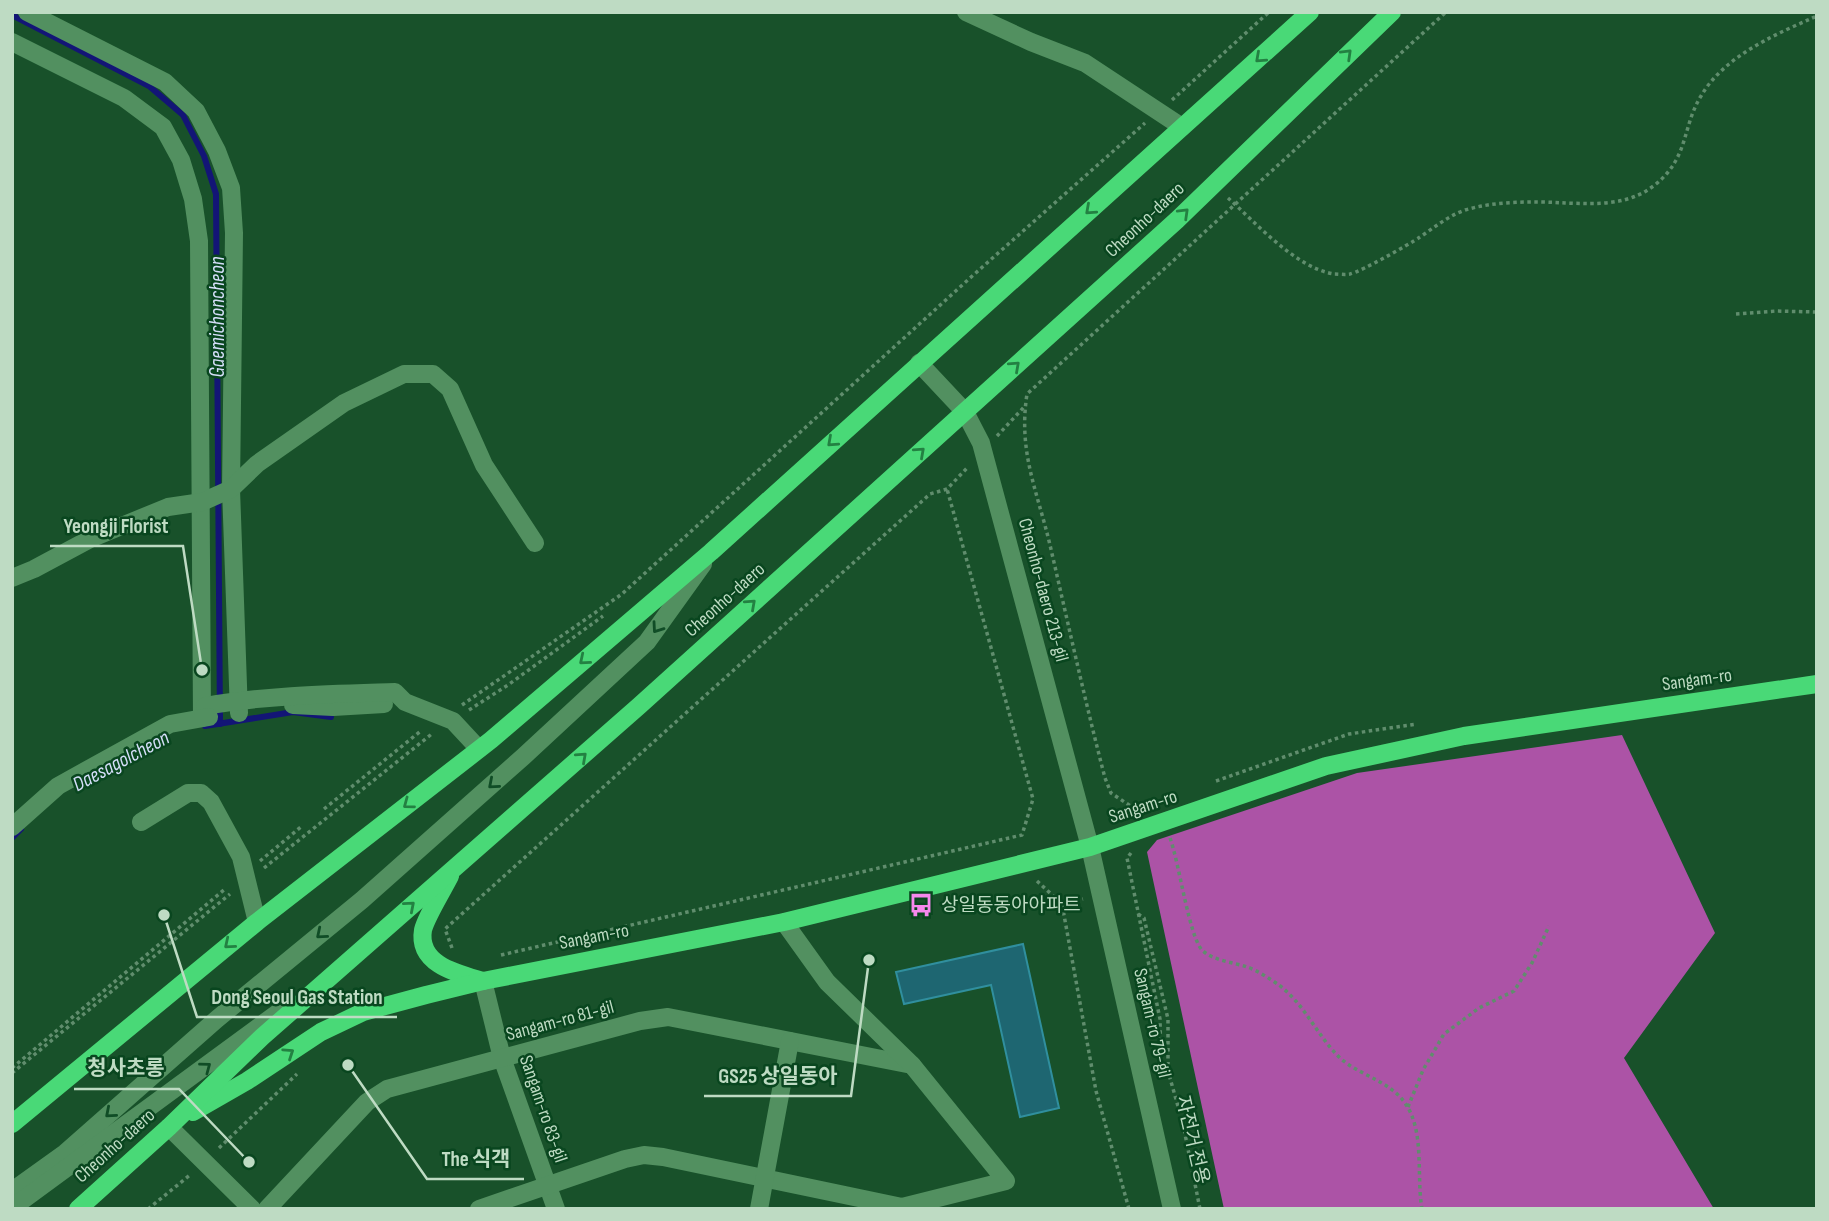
<svg xmlns="http://www.w3.org/2000/svg" width="1829" height="1221" viewBox="0 0 1829 1221" font-family="'Sofia Sans Condensed','Noto Sans KR',sans-serif">
<style>
.forest{fill:#ac53a6}
.lines{fill:none;stroke-linecap:round;stroke-linejoin:round}
.stream{stroke:#131576;stroke-width:6}
.building{fill:#1e6671;stroke:#308f9e;stroke-width:2}
.path{stroke:#608d6d;stroke-width:3.5;stroke-dasharray:3.5 3.5;stroke-linecap:butt}
.minor{stroke:#529060;stroke-width:18}
.major{stroke:#49d977;stroke-width:18}
.oneway{stroke:#238142}
.oneway2{stroke:#104d26}
.labels{text-anchor:middle;dominant-baseline:central;stroke-width:5;stroke-linejoin:round;paint-order:stroke}
.street-label{font-size:19px;fill:#bedbc3;stroke:#09461f}
.poi-label{font-size:19px;fill:#bedbc3;stroke:#09461f;text-anchor:start}
.water-label{font-size:21px;font-style:italic;fill:#d5def9;stroke:#09461f}
.leader{fill:none;stroke:#bedbc3;stroke-width:2.5}
.callout-dot{fill:#bedbc3;stroke:#09461f;stroke-width:2.5}
.callout-label{font-size:21px;text-anchor:middle;font-weight:bold;fill:#bedbc3;stroke:#09461f;stroke-width:5;stroke-linejoin:round;paint-order:stroke}
</style>
<rect width="100%" height="100%" fill="#18512a"/>
<!-- forest -->
<polygon class="forest" points="1622,735 1715,933 1624,1058 1714,1209 1224,1209 1147,852 1157,840 1357,773"/>
<g class="lines">
<!-- stream -->
<g class="stream">
<polyline points="12,15 149,86 183,115 204,156 216,194 220,724"/>
<polyline points="205,726 293,712 331,717"/>
<polyline points="12,838 21,829"/>
</g>
</g>
<!-- building -->
<polygon class="building" points="1023,944 1059,1108 1020,1117 991,985 904,1004 896,972"/>
<g class="lines">
<!-- path -->
<g class="path">
<polyline points="1172,100 1269,12"/>
<path d="M 1228,198 C 1256,223 1296,268 1334,274 C 1339,274 1345,275 1350,274 C 1362,271 1408,245 1420,237 C 1435,227 1448,216 1465,210 C 1495,201 1534,201 1565,203 C 1598,204 1629,206 1656,184 C 1689,157 1682,127 1701,96 C 1724,56 1776,34 1817,16"/>
<polyline points="1736,314 1776,311 1817,312"/>
<polyline points="997,436 1025,406"/>
<polyline points="462,705 622,594 970,278 1145,123"/>
<polyline points="469,710 508,685 603,616"/>
<polyline points="1216,781 1349,734 1417,724"/>
<path d="M 1150,804 L 1132,807 L 1111,793 L 1105,778 C 1085,701 1068,623 1050,545 C 1037,490 1018,452 1027,394 L 1446,12"/>
<polyline points="324,809 422,730"/>
<path d="M 1170,838 C 1179,862 1189,936 1202,950 C 1213,961 1233,962 1247,967 C 1257,970 1270,979 1279,985 C 1304,1004 1316,1033 1337,1055 C 1351,1070 1375,1077 1391,1089 C 1429,1116 1415,1169 1422,1209"/>
<polyline points="1131,853 1127,858 1160,1019 1161,1065"/>
<polyline points="260,861 302,826"/>
<polyline points="264,868 433,733"/>
<polyline points="1037,881 1062,904 1096,1091 1129,1209"/>
<polyline points="1062,904 1083,899"/>
<polyline points="1138,914 1144,918 1168,1019 1168,1071 1183,1124 1200,1209"/>
<polyline points="452,948 445,929 930,494 947,489 968,467"/>
<polyline points="501,955 1022,835 1033,799 947,489"/>
<polyline points="12,1068 225,889"/>
<polyline points="12,1073 230,894"/>
<polyline points="1408,1107 1423,1070 1444,1034 1479,1008 1514,991 1532,963 1549,926"/>
<polyline points="219,1148 297,1074"/>
<polyline points="148,1209 190,1175"/>
</g>
<!-- minor -->
<g class="minor">
<polyline points="27,12 165,82 196,111 217,151 231,188 234,233 231,489 239,713"/>
<polyline points="966,12 1031,42 1085,63 1182,127"/>
<polyline points="12,42 124,98 163,127 181,160 193,199 199,241 202,718"/>
<polyline points="919,363 965,412 981,443 1090,847 1172,1209"/>
<polyline points="12,578 34,569 90,539 168,507 202,502 231,489 257,464 344,403 404,374 433,374 450,389 484,465 535,543"/>
<polyline points="293,705 333,707 384,704"/>
<path d="M 205,706 C 268,695 331,694 395,692 L 405,702 L 453,721 L 479,749"/>
<polyline points="141,822 188,793 201,793 211,802 241,857 257,922"/>
<polyline points="12,827 58,786 170,724 209,717"/>
<polyline points="483,981 502,1058 556,1209"/>
<polyline points="169,1127 252,1209"/>
<polyline points="12,1191 65,1153 217,1019 362,900 523,757 647,642 703,564"/>
<polyline points="12,1208 283,1009"/>
<polyline points="267,1209 367,1102 387,1089 640,1021 668,1017 912,1065"/>
<polyline points="479,1209 625,1159 644,1155 663,1157 902,1207 1006,1181 912,1065 827,982 784,922"/>
<polyline points="759,1209 790,1041"/>
</g>
<!-- major -->
<g class="major">
<path d="M 450,876 C 443,890 426,917 423,930 C 417,965 459,974 483,981"/>
<polyline points="193,1112 247,1081 321,1032 363,1012 426,995 483,981 784,922 1090,847 1326,766 1464,736 1817,684"/>
<polyline points="12,1124 257,922 491,740 711,552 1310,12"/>
<polyline points="78,1209 169,1127 262,1037 639,706 1177,220 1392,12"/>
</g>
</g>
<!-- one-way arrows -->
<defs><path id="oneway-chevron" d="M-2-3.5L2.5 0L-2 3.5" fill="none" stroke-width="1.6" stroke-linecap="round" stroke-linejoin="round" transform="scale(1.75)"/></defs>
<g class="oneway">
<use href="#oneway-chevron" transform="translate(1347 54) rotate(-44)"/>
<use href="#oneway-chevron" transform="translate(1260 58) rotate(138)"/>
<use href="#oneway-chevron" transform="translate(1090 210) rotate(138)"/>
<use href="#oneway-chevron" transform="translate(1184 213) rotate(-44)"/>
<use href="#oneway-chevron" transform="translate(1015 366) rotate(-42)"/>
<use href="#oneway-chevron" transform="translate(832 442) rotate(138)"/>
<use href="#oneway-chevron" transform="translate(920 452) rotate(-42)"/>
<use href="#oneway-chevron" transform="translate(751 604) rotate(-42)"/>
<use href="#oneway-chevron" transform="translate(584 660) rotate(140)"/>
<use href="#oneway-chevron" transform="translate(582 757) rotate(-42)"/>
<use href="#oneway-chevron" transform="translate(408 804) rotate(143)"/>
<use href="#oneway-chevron" transform="translate(410 906) rotate(-41)"/>
<use href="#oneway-chevron" transform="translate(229 944) rotate(140)"/>
<use href="#oneway-chevron" transform="translate(289 1053) rotate(-34)"/>
</g>
<g class="oneway2">
<use href="#oneway-chevron" transform="translate(657 628) rotate(125)"/>
<use href="#oneway-chevron" transform="translate(493 784) rotate(139)"/>
<use href="#oneway-chevron" transform="translate(321 934) rotate(140)"/>
<use href="#oneway-chevron" transform="translate(206 1067) rotate(-37)"/>
<use href="#oneway-chevron" transform="translate(110 1113) rotate(139)"/>
</g>
<!-- icons -->
<defs>
<g id="bus-bare" transform="scale(1.89)"><path d="M-5-6H5V4H4V6H2V4H-2V6H-4V4H-5ZM-3.5-4V0h7V-4ZM-3.5 1.2v1.5H-2V1.2ZM2 1.2v1.5H3.5V1.2Z" fill="#f688ed" stroke="#09461f" stroke-width="2.5" paint-order="stroke"/></g>
</defs>
<g fill-rule="evenodd">
<use href="#bus-bare" x="921" y="905"/>
</g>
<g class="labels">
<!-- street labels -->
<g class="street-label">
<text transform="translate(1145 220) rotate(-43)">Cheonho-daero</text>
<text transform="translate(1043 590) rotate(75)">Cheonho-daero 213-gil</text>
<text transform="translate(725 600) rotate(-42)">Cheonho-daero</text>
<text transform="translate(1697 680) rotate(-8)">Sangam-ro</text>
<text transform="translate(1143 807) rotate(-18)">Sangam-ro</text>
<text transform="translate(594 937) rotate(-11)">Sangam-ro</text>
<text transform="translate(560 1021) rotate(-15)">Sangam-ro 81-gil</text>
<text transform="translate(1152 1023) rotate(77)">Sangam-ro 79-gil</text>
<text transform="translate(543 1109) rotate(71)">Sangam-ro 83-gil</text>
<text transform="translate(1192 1140) rotate(77)">자전거 전용</text>
<text transform="translate(115 1146) rotate(-42)">Cheonho-daero</text>
</g>
<!-- poi labels -->
<g class="poi-label">
<text x="941" y="905">상일동동아아파트</text>
</g>
<!-- water labels -->
<g class="water-label">
<text transform="translate(217 317) rotate(-90)">Gaemichoncheon</text>
<text transform="translate(121 761) rotate(-28)">Daesagolcheon</text>
</g>
</g>
<!-- callouts -->
<path class="leader" d="M202 670L183 546H50M164 915L197 1017H397M249 1162L179 1089H74M869 960L851 1096H704M348 1065L427 1179H524"/>
<g class="callout-dot">
<circle cx="202" cy="670" r="7"/>
<circle cx="164" cy="915" r="7"/>
<circle cx="249" cy="1162" r="7"/>
<circle cx="869" cy="960" r="7"/>
<circle cx="348" cy="1065" r="7"/>
</g>
<g class="callout-label">
<text x="116" y="533">Yeongji Florist</text>
<text x="297" y="1004">Dong Seoul Gas Station</text>
<text x="126" y="1075">청사초롱</text>
<text x="778" y="1083">GS25 상일동아</text>
<text x="476" y="1166">The 식객</text>
</g>
<!-- border -->
<rect width="1829" height="1221" fill="none" stroke="#bedbc3" stroke-width="28"/>
</svg>
